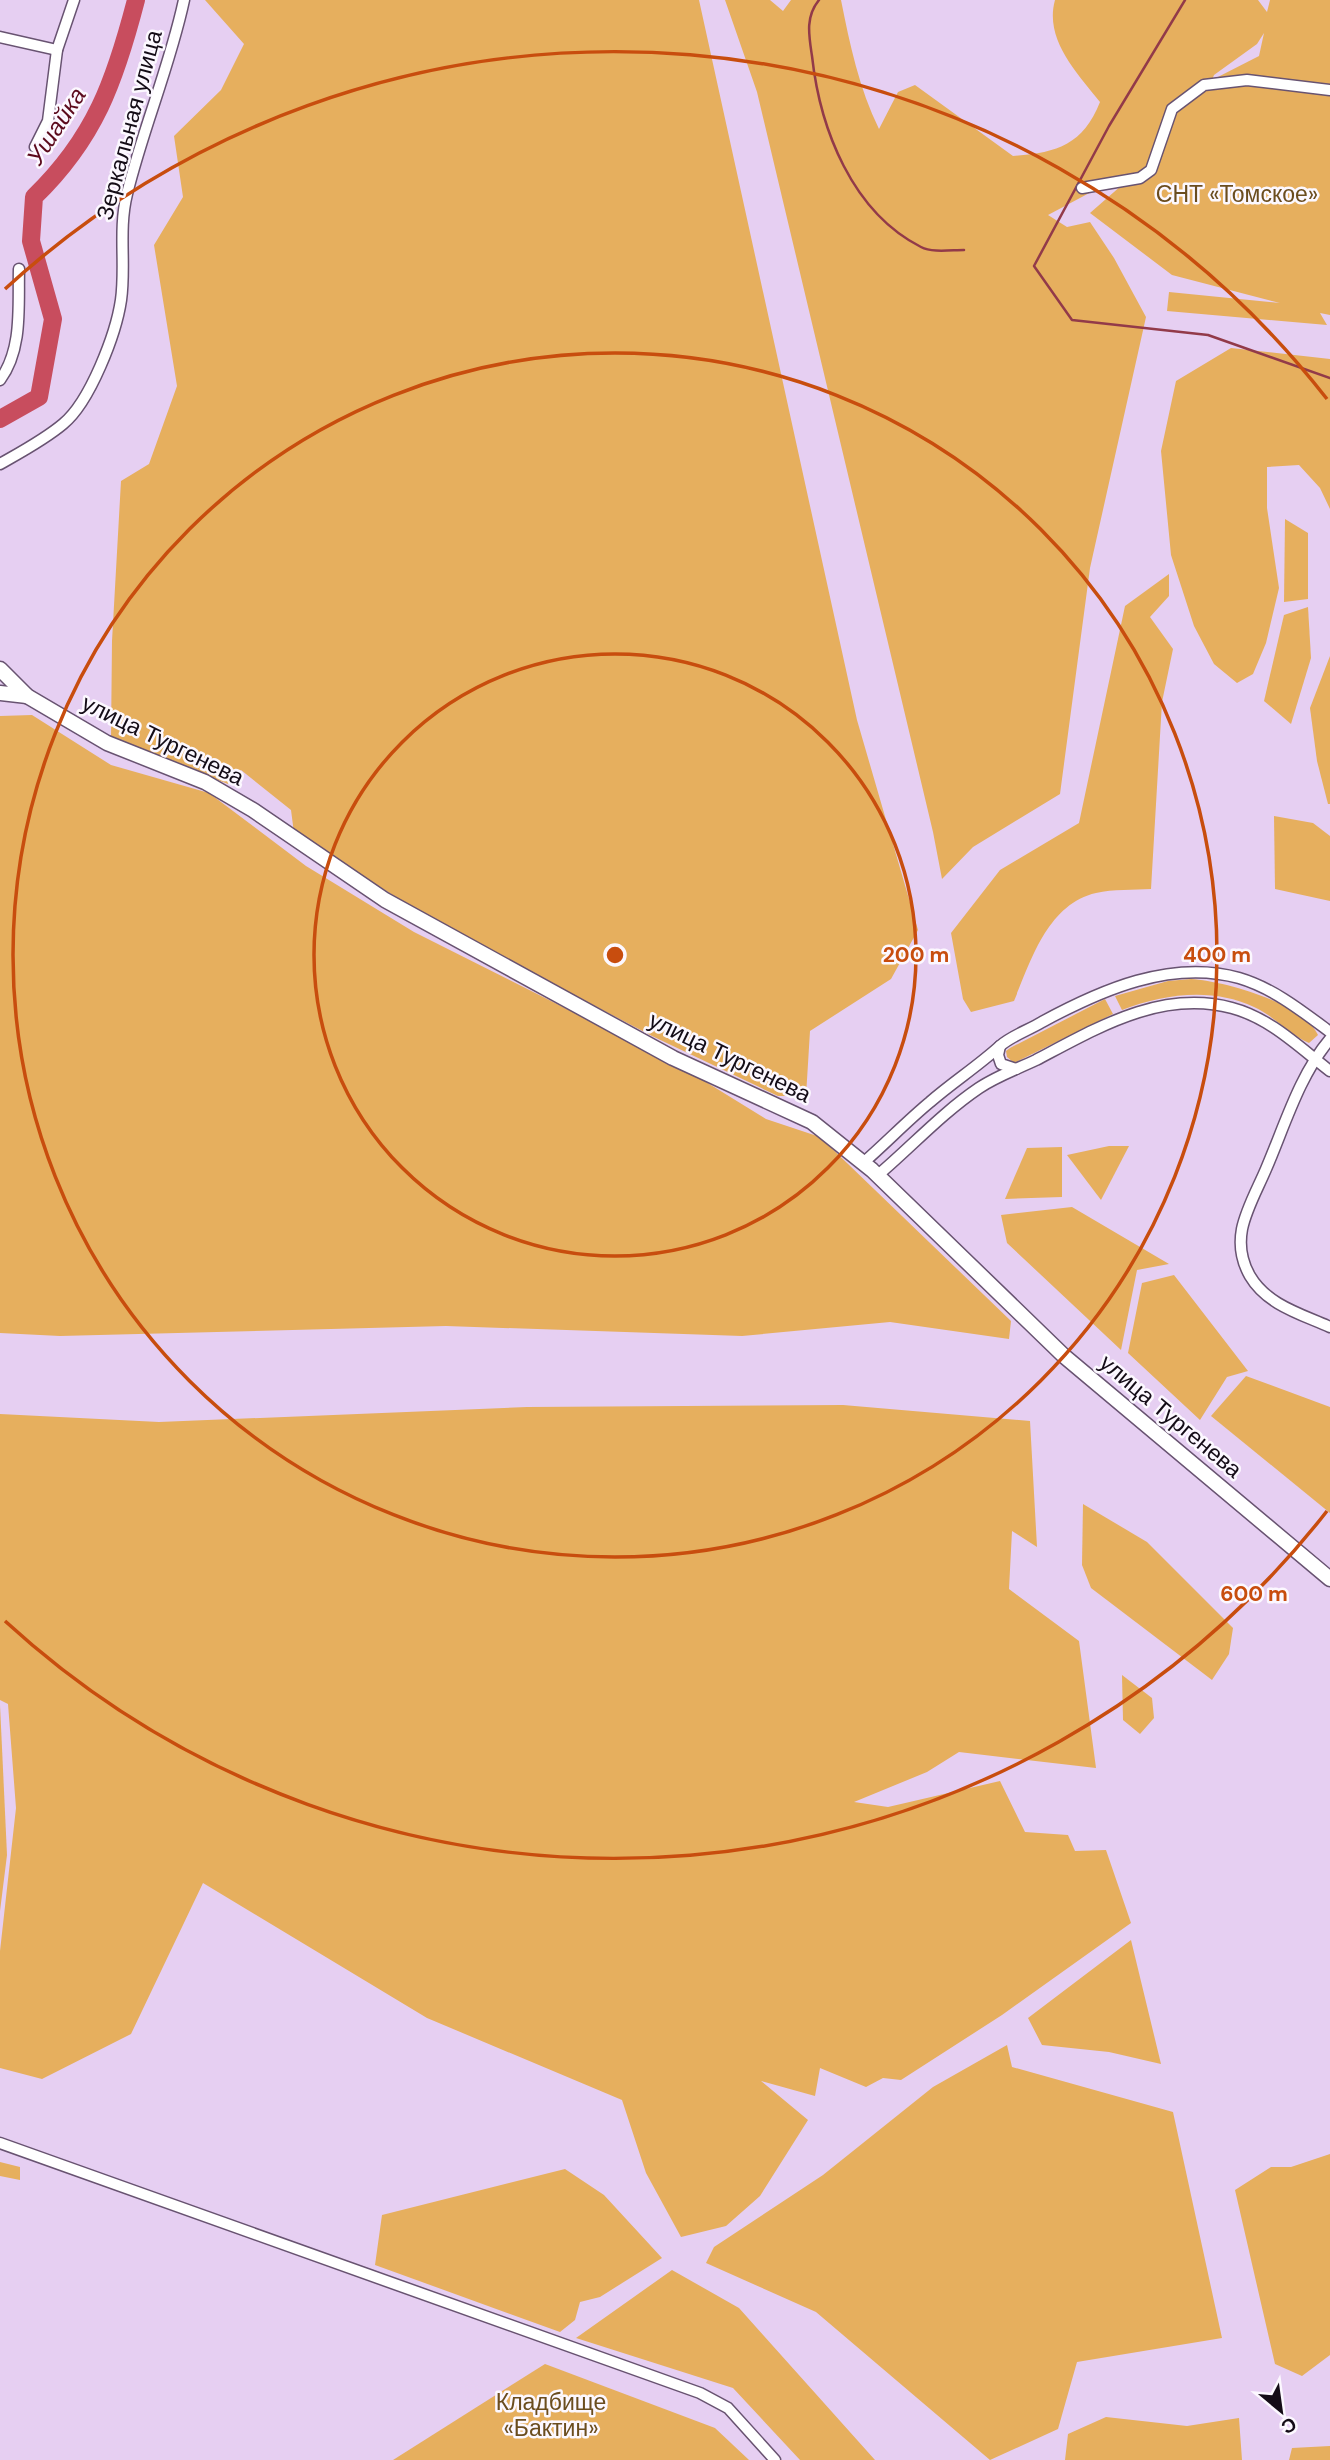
<svg xmlns="http://www.w3.org/2000/svg" width="1330" height="2460" viewBox="0 0 1330 2460" font-family="'DM Sans',sans-serif">
<style>
.green{fill:#e6af5e;fill-rule:evenodd}
.lines{fill:none;stroke-linecap:round;stroke-linejoin:round}
.stream{stroke:#923a49;stroke-width:2.5}
.river{stroke:#c84d5e;stroke-width:18}
.street-casing{stroke:#685371;stroke-width:13}
.secondary-casing{stroke:#685371;stroke-width:17}
.street{stroke:#fff;stroke-width:10}
.secondary{stroke:#fff;stroke-width:14}
.ring{fill:none;stroke:#c84d0e;stroke-width:3.5}
.labels{text-anchor:middle;dominant-baseline:central;stroke-width:5;stroke-linejoin:round;paint-order:stroke}
.street-label{font-size:23px;fill:#140c17;stroke:#fcf8ff}
.park-label{font-size:23px;fill:#6b4d1e;stroke:#fcf8ff}
.water-label{font-size:24px;font-style:italic;fill:#5b091c;stroke:#fcf8ff}
.centre{fill:#c84d0e;stroke:#fcf8ff;stroke-width:3.5}
.ring-label{font-size:21px;text-anchor:middle;font-weight:bold;fill:#c84d0e;stroke:#fcf8ff;stroke-width:5;stroke-linejoin:round;paint-order:stroke}
</style>
<rect width="100%" height="100%" fill="#e6cff2"/>
<!-- green -->
<g class="green">
<polygon points="205,0 699,0 857,720 918,930 891,979 810,1031 806,1096 778,1096 652,1036 439,924 294,833 291,810 241,770 228,784 111,738 112,641 121,481 149,464 177,386 154,245 183,197 174,136 221,90 244,44"/>
<path d="M 725,0 L 770,0 L 783,11 L 791,0 L 841,0 C 850,45 859,88 879,129 L 898,92 L 915,85 L 1013,156 C 1056,153 1083,145 1100,102 C 1077,73 1044,39 1055,0 L 1258,0 L 1267,12 L 1270,0 L 1330,0 L 1330,315 L 1320,313 L 1327,325 L 1167,311 L 1169,292 L 1280,303 L 1172,275 L 1090,213 L 1130,178 L 1110,182 L 1048,215 L 1067,227 L 1090,222 L 1114,258 L 1146,317 L 1090,568 L 1060,794 L 973,847 L 942,879 L 933,832 L 757,92 ZM 1264,33 L 1259,56 L 1212,80 L 1214,75 L 1257,44 Z"/>
<polygon points="1231,348 1330,359 1330,509 1320,488 1299,465 1267,467 1267,508 1279,588 1266,643 1253,674 1237,683 1214,664 1194,626 1171,555 1161,451 1176,381"/>
<polygon points="1285,519 1308,533 1308,599 1284,602"/>
<path d="M 1169,574 L 1169,596 L 1150,617 L 1173,649 L 1162,702 L 1151,889 C 1134,890 1113,889 1096,893 C 1048,904 1031,960 1014,1001 L 971,1012 L 963,999 L 951,933 L 1000,870 L 1079,823 L 1125,606 Z"/>
<polygon points="1308,607 1311,658 1291,724 1264,701 1284,615"/>
<polygon points="1330,656 1330,804 1328,804 1317,761 1310,708"/>
<polygon points="32,715 111,765 209,793 306,866 414,932 680,1066 766,1119 820,1137 1011,1321 1009,1339 890,1322 742,1336 446,1326 60,1336 0,1333 0,716"/>
<polygon points="1274,816 1313,823 1330,836 1330,901 1275,889"/>
<path d="M 1191,979 C 1224,981 1303,1003 1318,1035 L 1309,1043 C 1289,1034 1274,1016 1254,1007 C 1212,987 1163,994 1122,1010 L 1115,996 L 1168,981 Z"/>
<polygon points="1105,999 1113,1014 1018,1061 1014,1063 1007,1057 1006,1051 1010,1048"/>
<polygon points="1109,1146 1129,1146 1101,1200 1067,1155"/>
<polygon points="1062,1147 1062,1197 1005,1199 1027,1148"/>
<polygon points="1072,1207 1169,1264 1137,1270 1121,1350 1007,1243 1001,1215"/>
<polygon points="1174,1275 1248,1371 1227,1377 1200,1420 1128,1353 1142,1283"/>
<polygon points="1246,1376 1330,1407 1330,1513 1211,1416"/>
<polygon points="843,1405 1030,1421 1037,1547 1012,1531 1009,1589 1079,1641 1096,1768 959,1752 927,1772 854,1802 888,1807 1000,1781 1025,1832 1068,1835 1075,1851 1106,1850 1131,1923 1002,2015 901,2080 883,2078 866,2087 820,2068 815,2096 761,2081 808,2120 760,2196 726,2226 681,2237 646,2173 622,2100 427,2018 203,1883 131,2034 42,2079 0,2068 0,1951 16,1808 8,1704 0,1700 0,1414 159,1422 527,1407"/>
<polygon points="1083,1504 1147,1542 1233,1628 1229,1654 1212,1680 1091,1588 1082,1565"/>
<polygon points="1122,1675 1152,1698 1154,1718 1140,1734 1123,1720"/>
<polygon points="0,1705 7,1855 0,1911"/>
<polygon points="1131,1940 1161,2064 1109,2052 1042,2045 1028,2018"/>
<polygon points="1007,2045 1012,2067 1173,2112 1222,2338 1077,2362 1058,2429 990,2460 816,2312 706,2263 714,2247 823,2175 933,2087"/>
<polygon points="1330,2154 1330,2355 1302,2376 1275,2364 1235,2190 1271,2167 1291,2167"/>
<polygon points="0,2162 20,2167 20,2180 0,2176"/>
<polygon points="565,2169 604,2195 662,2258 600,2297 580,2302 575,2320 560,2332 375,2265 382,2215"/>
<polygon points="672,2270 739,2308 875,2460 800,2460 733,2388 576,2338"/>
<polygon points="545,2364 715,2428 749,2460 393,2460"/>
<polygon points="1106,2417 1187,2426 1239,2418 1242,2460 1065,2460 1068,2434"/>
<polygon points="1330,2446 1330,2460 1289,2460 1292,2448"/>
</g>
<g class="lines">
<!-- stream -->
<g class="stream">
<path d="M 819,0 C 805,17 809,36 812,56 C 820,129 852,212 921,247 C 932,253 951,250 964,250"/>
<polyline points="1185,0 1109,126 1034,266 1072,320 1208,335 1330,378"/>
</g>
<!-- river -->
<path class="river" d="M 0,419 L 39,397 L 53,319 L 31,241 L 34,197 C 95,138 115,81 136,0"/>
<!-- street casing -->
<g class="street-casing">
<g id="street">
<polyline points="0,37 57,50"/>
<polyline points="35,147 48,121 57,50 74,0"/>
<polyline points="1082,188 1140,178 1151,170 1172,109 1204,85 1247,80 1330,90"/>
<path d="M 0,380 C 23,349 18,306 19,269"/>
<path d="M 0,464 C 21,452 44,440 63,424 C 90,402 116,334 121,300 C 126,265 118,230 127,194 C 143,128 170,66 184,0"/>
<path d="M 1330,1039 C 1299,1076 1285,1125 1266,1169 C 1258,1188 1246,1209 1242,1229 C 1239,1245 1242,1262 1250,1276 C 1267,1305 1301,1314 1330,1327"/>
<polyline points="1000,1046 998,1055 1001,1064 1016,1069"/>
<path d="M 863,1163 C 886,1143 907,1121 930,1102 C 953,1082 978,1066 1000,1046 C 1011,1036 1029,1030 1042,1022 C 1101,990 1171,959 1239,978 C 1273,988 1302,1011 1330,1032"/>
<path d="M 878,1175 C 911,1147 942,1113 979,1088 C 997,1076 1017,1069 1036,1060 C 1097,1028 1161,989 1232,1008 C 1270,1018 1299,1047 1330,1071"/>
<polyline points="0,2143 700,2393 728,2408 775,2460"/>
</g>
</g>
<!-- secondary casing -->
<g class="secondary-casing">
<g id="secondary">
<polyline points="0,669 27,696 107,743 205,782 253,810 385,900 673,1058 812,1122 872,1170 1064,1356 1330,1579"/>
<polyline points="0,693 27,696"/>
</g>
</g>
<!-- street -->
<use href="#street" class="street"/>
<!-- secondary -->
<use href="#secondary" class="secondary"/>
</g>
<!-- distance rings -->
<g class="ring">
<circle cx="615" cy="955" r="301"/>
<circle cx="615" cy="955" r="602"/>
<path d="M1327 1511A903 903 0 0 1 5 1621M5 289A903 903 0 0 1 1327 399"/>
</g>
<g class="labels">
<!-- street labels -->
<g class="street-label">
<text transform="translate(129 125) rotate(-75)">Зеркальная улица</text>
<text transform="translate(163 740) rotate(26)">улица Тургенева</text>
<text transform="translate(730 1057) rotate(26)">улица Тургенева</text>
<text transform="translate(1171 1416) rotate(40)">улица Тургенева</text>
</g>
<!-- park labels -->
<g class="park-label">
<text x="1237" y="194">СНТ «Томское»</text>
<text x="551" y="2402">Кладбище<tspan x="551" dy="26">«Бактин»</tspan></text>
</g>
<!-- water labels -->
<g class="water-label">
<text transform="translate(56 126) rotate(-57)">Ушайка</text>
</g>
</g>
<circle cx="615" cy="955" r="10" class="centre"/>
<g class="ring-label">
<text x="916" y="962">200 m</text>
<text x="1217" y="962">400 m</text>
<text x="1254" y="1601">600 m</text>
</g>
<!-- north arrow -->
<g transform="translate(1281 2411) rotate(151)" stroke="#fcf8ff" stroke-width="5" paint-order="stroke">
<path d="M0-5L12 26L0 18L-12 26Z" fill="#140c17"/>
<text y="-10" font-size="19" font-weight="bold" text-anchor="middle" fill="#140c17">С</text>
</g>
</svg>
